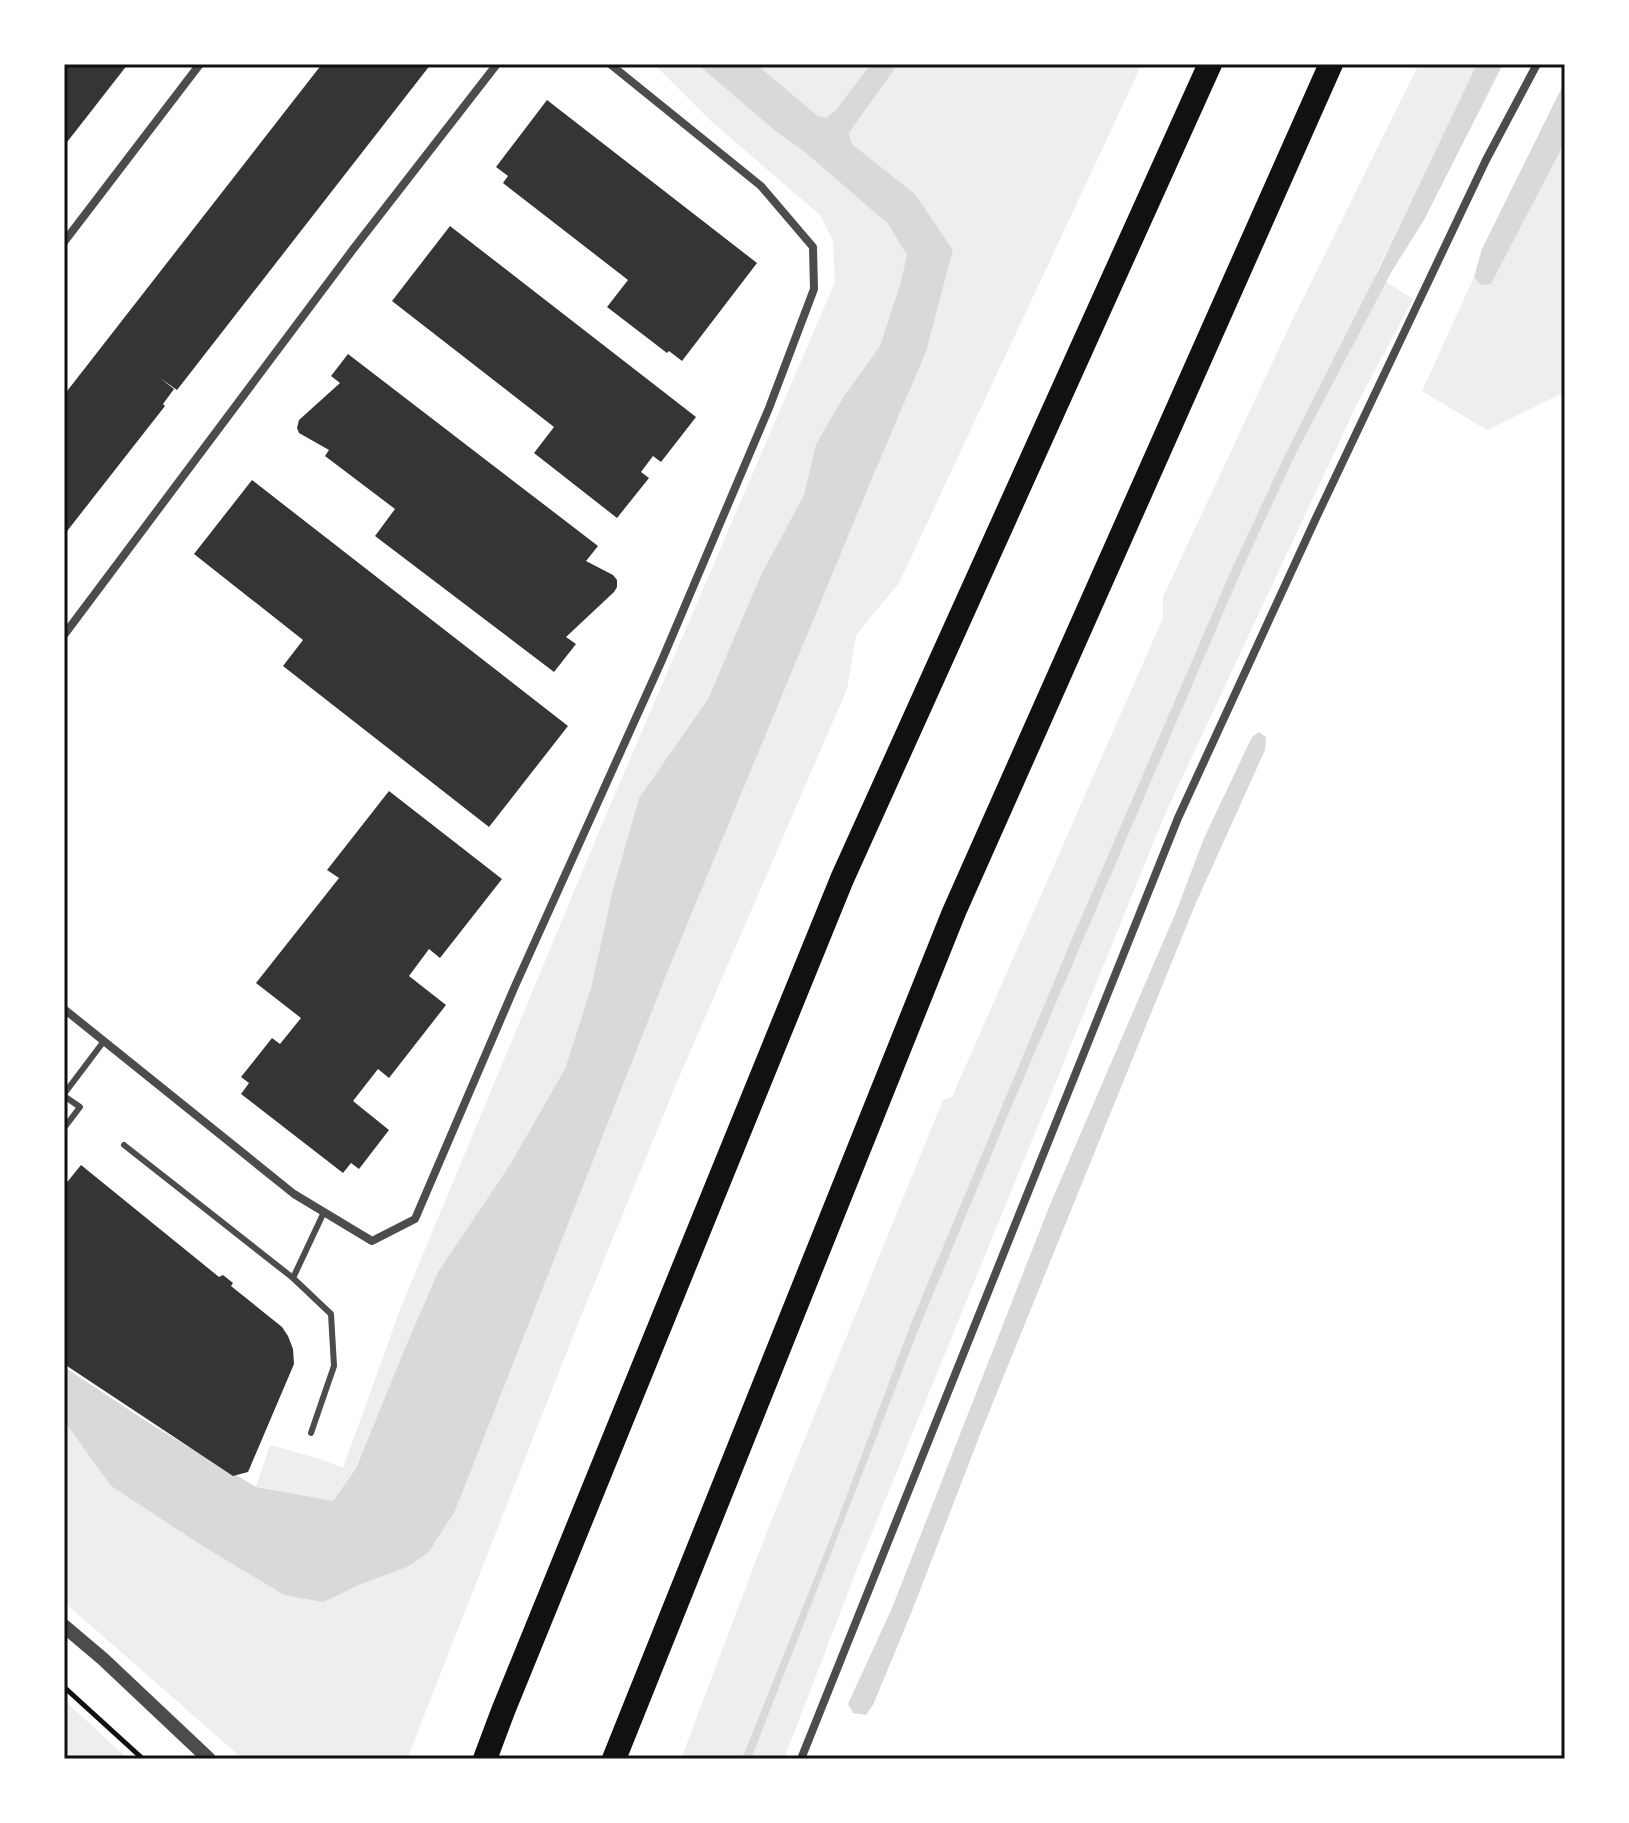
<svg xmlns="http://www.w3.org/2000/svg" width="1629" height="1823" viewBox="0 0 1629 1823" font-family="Poppins,sans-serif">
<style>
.green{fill:#eee}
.water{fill:#d9d9d9}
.building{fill:#353535}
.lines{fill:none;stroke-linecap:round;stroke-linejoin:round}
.path{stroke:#111;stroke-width:5}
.service{stroke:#4c4c4c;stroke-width:6}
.minor{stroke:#4c4c4c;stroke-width:8}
.tertiary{stroke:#4c4c4c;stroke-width:14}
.motorway{stroke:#111;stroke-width:24}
.neatline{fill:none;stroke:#111;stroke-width:3}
</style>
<rect width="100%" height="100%" fill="#fff"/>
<!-- green -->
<g class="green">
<polygon points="654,64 697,64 773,129 806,153 888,224 907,255 900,285 880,346 844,396 816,444 804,495 761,576 708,699 639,798 613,889 591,988 565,1069 511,1163 438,1272 405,1348 356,1467 333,1501 256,1487 270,1445 320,1459 343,1468 401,1307 603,822 835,282 833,241 820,215 712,122"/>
<polygon points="756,64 871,64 835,112 826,118 818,116"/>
<polygon points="898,64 1142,64 899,583 856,635 847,689 674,1089 579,1321 407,1759 243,1759 64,1602 64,1423 67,1425 111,1486 204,1547 284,1595 323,1601 359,1585 407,1567 430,1551 455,1511 669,968 873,476 926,352 953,250 915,194 852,144 849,133"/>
<polygon points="1419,64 1478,64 1375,275 1413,299 1356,406 1166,812 857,1569 784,1759 681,1759 766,1534 943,1100 952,1097 1163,618 1163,597 1290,325"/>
<polygon points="1565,142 1565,392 1487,430 1422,391 1474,277 1481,284 1491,284"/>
<polygon points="64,1700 128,1759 64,1759"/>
</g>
<!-- water -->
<g class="water">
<polygon points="697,64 756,64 818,116 826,118 835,111 871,64 898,64 849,133 852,144 915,194 953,250 926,352 873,476 669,968 455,1511 429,1552 407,1567 359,1585 323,1602 284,1595 204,1547 111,1486 67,1425 64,1423 64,1367 152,1425 256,1487 333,1501 356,1468 405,1348 438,1272 511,1163 565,1069 591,988 613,889 639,798 708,699 761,575 804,495 816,444 844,396 880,346 900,285 907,255 888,224 806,153 773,129"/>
<polygon points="1477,64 1503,64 1424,220 1392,271 1294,457 1239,576 1013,1103 919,1328 751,1759 742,1759 836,1524 910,1326 1069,946 1230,573 1285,455 1377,273"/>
<polygon points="1565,81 1565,142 1491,284 1481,285 1474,277 1482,249"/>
<polygon points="1259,732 1266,737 1265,750 1195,905 983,1427 912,1611 873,1705 866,1715 853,1713 848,1704 892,1608 1049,1207 1176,912 1204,838 1252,737"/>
</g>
<!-- building -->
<g class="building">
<polygon points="64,64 128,64 64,146"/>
<polygon points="322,64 431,64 177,390 160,378 174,389 163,404 165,406 64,535 64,395"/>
<polygon points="547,100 757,263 682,361 669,351 667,353 607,307 628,280 503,183 508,176 496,167"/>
<polygon points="450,226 696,417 661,462 653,456 641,472 649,478 617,518 534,453 554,427 392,301"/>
<polygon points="348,354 598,546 586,561 613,575 617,580 617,587 614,592 566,637 576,644 554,672 375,536 395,509 325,456 329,450 299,433 297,428 299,420 340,383 331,376"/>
<polygon points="252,480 568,726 489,827 283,666 303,640 194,554"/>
<polygon points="389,791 502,879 440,958 429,949 409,976 446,1005 389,1078 378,1069 353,1101 389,1130 359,1169 351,1163 343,1173 241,1094 249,1083 241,1077 272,1038 280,1044 301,1018 256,983 339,878 327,870"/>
<polygon points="81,1165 219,1277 223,1275 233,1283 231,1286 282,1327 288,1336 293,1349 294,1364 248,1472 233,1476 64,1364 64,1186"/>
</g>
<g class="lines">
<!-- path -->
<polyline class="path" points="64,1687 143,1759"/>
<!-- service -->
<g class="service">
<polyline points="64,1094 104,1041"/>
<polyline points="64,1096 80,1107 64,1128"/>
<polyline points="124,1145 293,1278 331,1314 334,1366 311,1433"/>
<polyline points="293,1278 324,1212"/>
</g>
<!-- minor -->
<g class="minor">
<polyline points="64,242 200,64"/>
<polyline points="64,635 354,248 497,64"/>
<polyline points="64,1009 294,1194 372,1241 415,1219 515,986 662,660 769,408 814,289 813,247 761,186 610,64"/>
<polyline points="801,1759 1178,818 1316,518 1486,160 1537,64"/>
</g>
<!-- tertiary -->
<polyline class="tertiary" points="64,1626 103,1659 209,1759"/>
<!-- motorway -->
<g class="motorway">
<polyline points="485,1759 503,1711 842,879 1210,64"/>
<polyline points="614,1759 954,912 1331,64"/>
</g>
</g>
<!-- border -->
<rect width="1629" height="1823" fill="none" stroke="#ffffff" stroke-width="132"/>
<rect x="66" y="66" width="1497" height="1691" class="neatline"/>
</svg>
